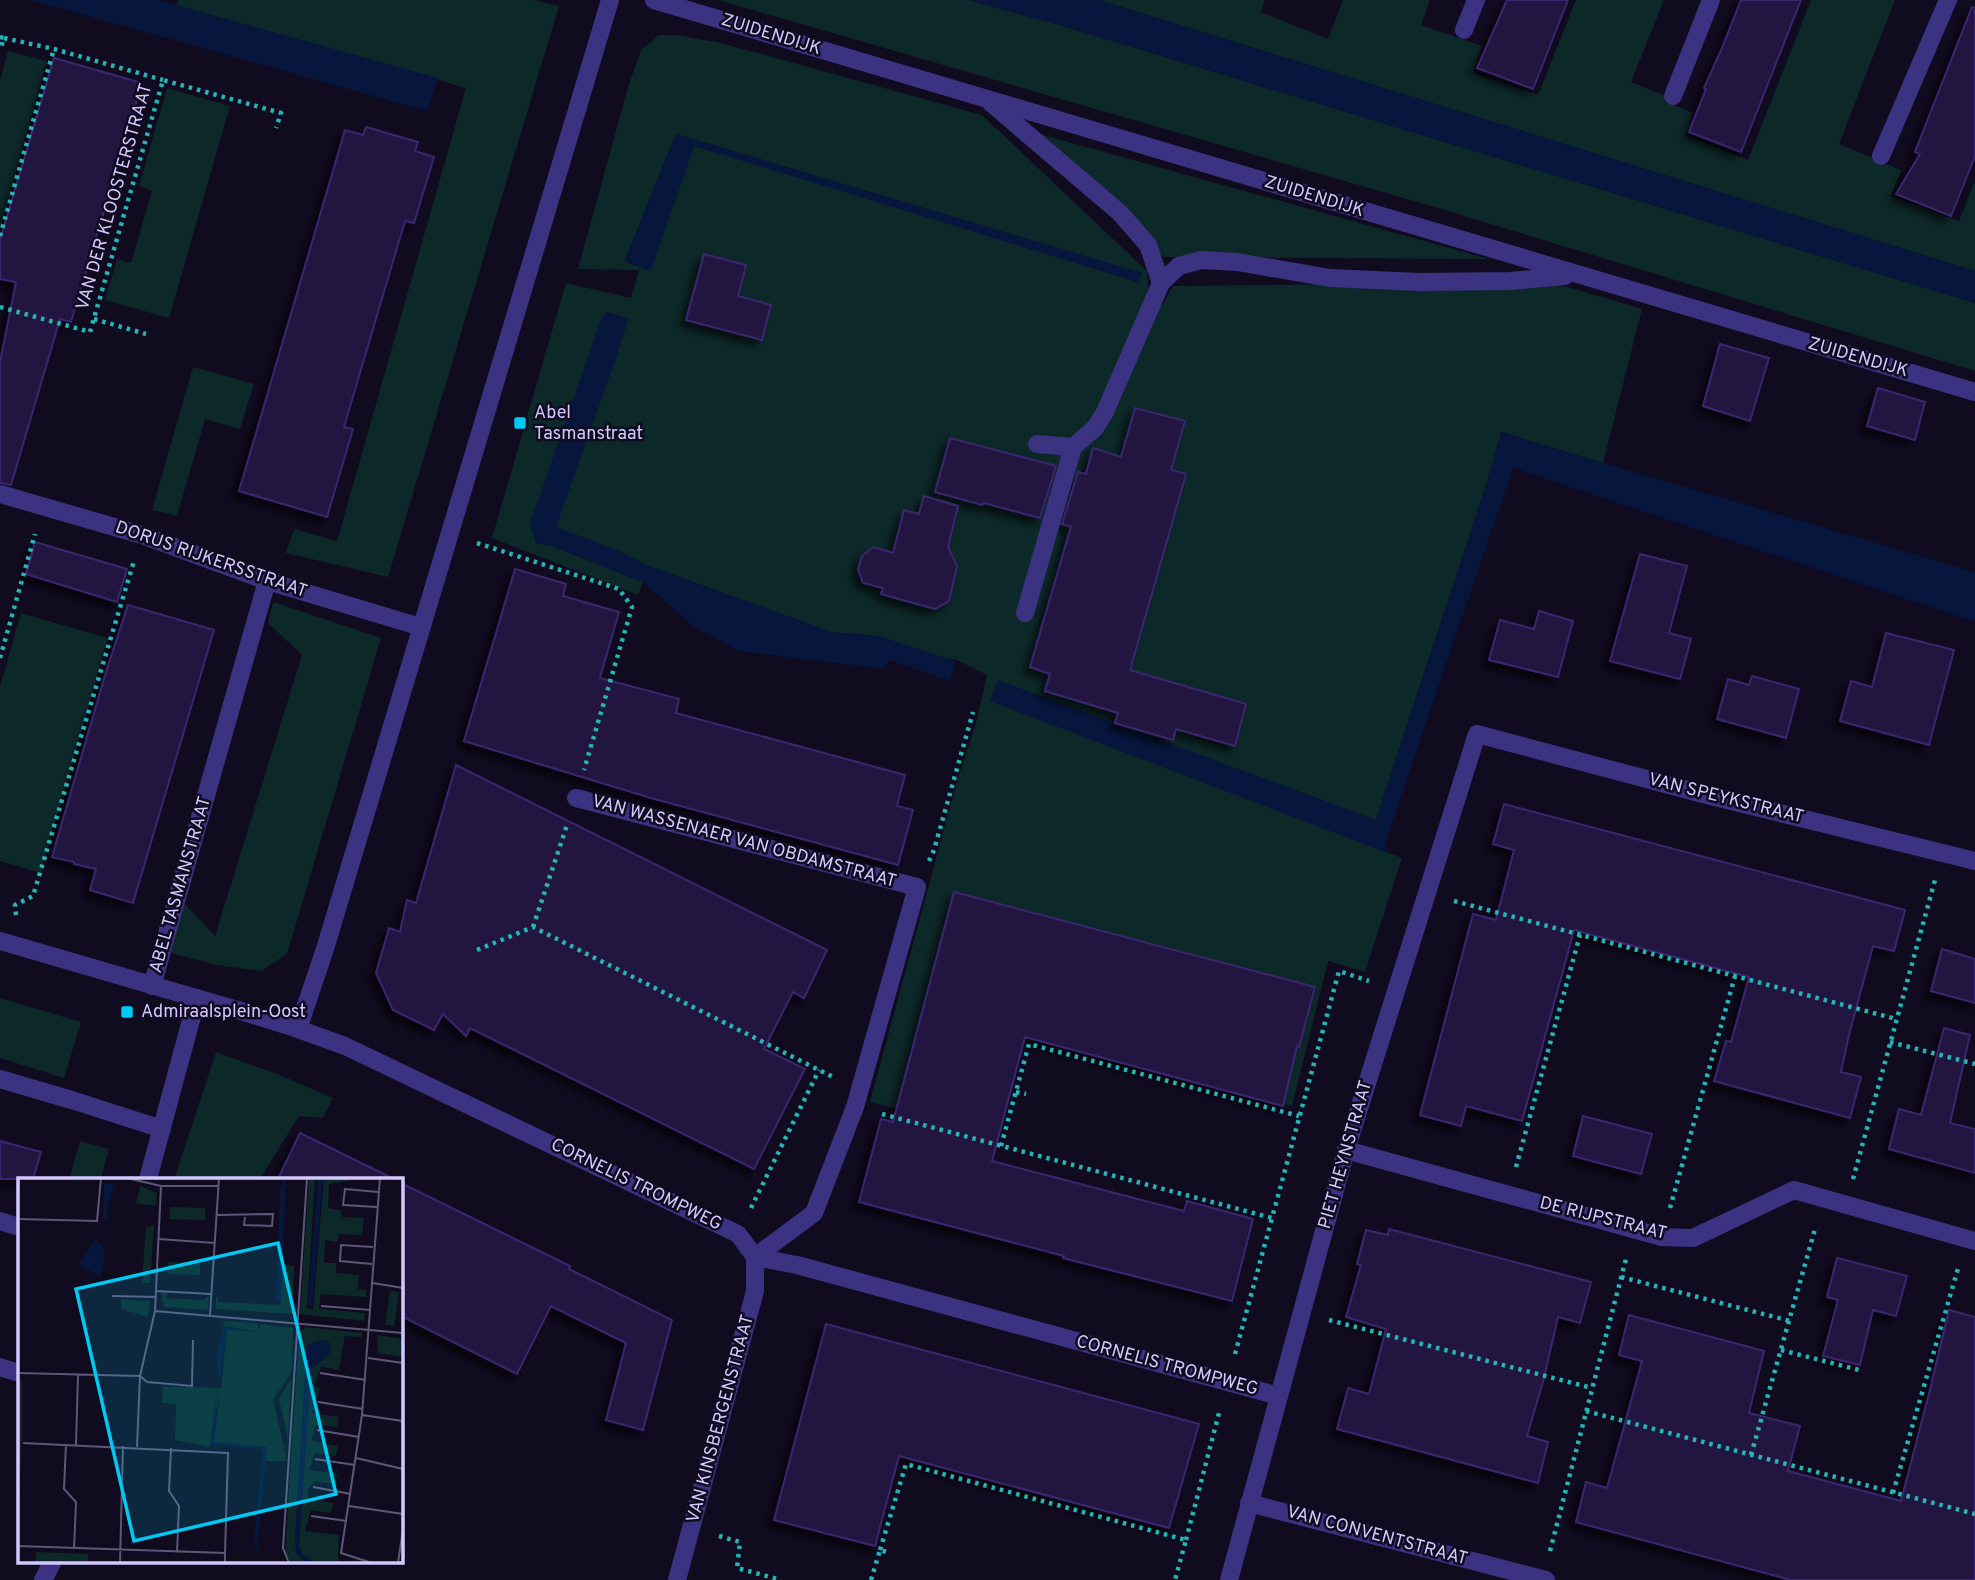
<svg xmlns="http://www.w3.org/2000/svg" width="1975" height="1580" viewBox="0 0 1975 1580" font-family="Overpass,sans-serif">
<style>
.green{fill:#0d2829;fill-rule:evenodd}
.water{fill:#06163d}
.building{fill:#221641;stroke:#3a266f;stroke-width:2;filter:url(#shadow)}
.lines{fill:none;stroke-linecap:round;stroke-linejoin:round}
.path{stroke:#25b5b7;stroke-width:4.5;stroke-dasharray:3.5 5;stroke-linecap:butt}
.minor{stroke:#3b3281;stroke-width:18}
.poi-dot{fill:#00c9f4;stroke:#100b1f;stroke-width:2.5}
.labels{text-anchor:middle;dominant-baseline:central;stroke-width:5;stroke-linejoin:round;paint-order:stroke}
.street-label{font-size:18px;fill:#d3c9ff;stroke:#100b1f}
.poi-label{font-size:18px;fill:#d3c9ff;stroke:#100b1f;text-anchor:start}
.inset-road{fill:none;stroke:#5e5779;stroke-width:2}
.view{fill:#00c9f4;fill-opacity:0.15;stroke:#00c9f4;stroke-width:3.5}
.inset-edge{fill:none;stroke:#d3c9ff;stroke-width:3.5}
</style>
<defs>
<filter id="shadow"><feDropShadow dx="-6" dy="6" stdDeviation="3.5" flood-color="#0009"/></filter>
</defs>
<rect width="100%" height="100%" fill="#100b1f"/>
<!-- green -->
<g class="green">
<polygon points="178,0 533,0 559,6 388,577 286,553 294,529 337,541 466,88 176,5"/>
<polygon points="718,0 969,0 1063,26 1975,303 1975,371 1428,205"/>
<polygon points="1099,0 1265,0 1261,12 1328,39 1343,0 1430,0 1421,25 1482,46 1473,73 1538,95 1576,0 1664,0 1631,82 1678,101 1676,106 1693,113 1686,136 1748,160 1811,0 1895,0 1839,144 1901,170 1891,196 1959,221 1975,181 1975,271"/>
<path d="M 659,35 L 677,35 L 721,43 L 982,115 L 1147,271 L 1149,300 L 1163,304 L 1173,286 L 1539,282 L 1568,287 L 1642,309 L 1603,463 L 1501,432 L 1488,479 L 1376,820 L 998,681 L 991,701 L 1402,858 L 1365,972 L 1328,961 L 1292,1106 L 1171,1075 L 1025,1035 L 998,1136 L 870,1102 L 958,778 L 975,727 L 987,675 L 957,660 L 944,658 L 878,636 L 831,632 L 646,565 L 618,551 L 555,527 L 615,360 L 628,319 L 607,312 L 536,543 L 552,546 L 643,582 L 638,595 L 492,538 L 566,283 L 631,298 L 639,270 L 578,269 L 629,84 L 641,50 ZM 676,134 L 1141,273 L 1138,282 L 694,145 L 650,270 L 630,264 L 625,260 Z"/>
<polygon points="8,51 47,61 0,231 0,80"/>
<polygon points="167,88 230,106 169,318 105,300 117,259 131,263 152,191 139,186"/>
<polygon points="1036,133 1489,259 1164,257"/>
<polygon points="193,367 254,384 240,429 205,419 177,516 152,510"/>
<polygon points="273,602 381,638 287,954 261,971 216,965 171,953 184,903 215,936 302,655 268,623"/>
<polygon points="21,613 108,638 41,873 0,861 0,687"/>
<polygon points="0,998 81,1022 64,1078 0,1058"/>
<polygon points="216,1052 280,1075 333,1098 323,1118 299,1116 260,1179 174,1179"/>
<polygon points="80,1141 109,1149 101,1179 69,1179"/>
</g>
<!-- water -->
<g class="water">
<polygon points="31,0 158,0 438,78 427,111"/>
<polygon points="969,0 1099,0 1975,271 1975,303 1063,26"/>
<polygon points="676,134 1142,273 1138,282 694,146 651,271 625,261"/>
<polygon points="607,312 628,319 615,360 556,527 618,551 646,565 831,632 878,636 955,661 950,681 889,660 885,669 739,651 693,626 643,582 552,546 536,543 530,524 602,317"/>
<polygon points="1501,432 1603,463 1975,572 1975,622 1513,468 1386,840 1385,852 990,701 998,680 1376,820 1488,479"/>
</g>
<!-- building -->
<g class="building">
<polygon points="1507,0 1568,0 1533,89 1477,68"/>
<polygon points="1741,0 1801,0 1741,152 1689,132 1706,89 1704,88 1722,48"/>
<polygon points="1972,7 1975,8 1975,156 1951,216 1896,194 1920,154 1915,152"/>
<polygon points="54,58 142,83 71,322 60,319 11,485 0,483 0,362 16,282 0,279 0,240"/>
<polygon points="366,127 418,142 415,151 434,157 414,223 405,221 344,427 353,429 327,517 239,491 345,130 363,135"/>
<polygon points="704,254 746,265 738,296 771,305 762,340 686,320"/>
<polygon points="1720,344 1769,358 1750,421 1703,406"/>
<polygon points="1878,388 1925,402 1915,440 1867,426"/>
<polygon points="1135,408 1185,421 1171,470 1186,474 1130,670 1246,704 1235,746 1176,729 1173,740 1115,723 1118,713 1045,691 1050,674 1030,667 1071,527 1062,524 1078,472 1086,474 1093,448 1121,457"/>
<polygon points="950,438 1056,466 1040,518 984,503 982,505 935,492"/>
<polygon points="924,496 958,506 948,547 957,566 949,601 935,609 881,594 883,588 863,583 858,569 862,556 873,547 893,553 904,510 919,514"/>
<polygon points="35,542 127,569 117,602 26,574"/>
<polygon points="1640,554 1687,566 1669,633 1691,639 1680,679 1610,661"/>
<polygon points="515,569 566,584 563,596 619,612 600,678 679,699 676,713 905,775 897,806 913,810 898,865 651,798 464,741"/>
<polygon points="128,605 214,630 133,903 90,890 96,869 74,864 74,862 52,857 106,672"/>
<polygon points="1539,611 1573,621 1558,677 1489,660 1500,620 1534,629"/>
<polygon points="1886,633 1954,650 1929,745 1840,721 1851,681 1872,687"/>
<polygon points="1752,676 1799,689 1786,738 1717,719 1728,679 1749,685"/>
<polygon points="456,765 827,950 804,998 793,992 764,1049 805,1069 754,1169 470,1028 466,1036 443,1014 434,1030 393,1010 376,973 389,928 400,932 407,900 416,903"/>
<polygon points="1504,804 1905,910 1894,951 1873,946 1849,1035 1841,1072 1861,1077 1850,1118 1714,1081 1726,1041 1731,1042 1749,977 1574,930 1522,1121 1466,1106 1461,1126 1420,1115 1473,914 1496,920 1514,850 1493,844"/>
<polygon points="954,892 1315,987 1299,1047 1297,1046 1283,1106 1025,1037 992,1161 1184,1211 1187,1201 1253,1219 1232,1301 1063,1258 1064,1256 859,1202 881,1119 893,1122"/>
<polygon points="1942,949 1975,959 1975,1003 1931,991"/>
<polygon points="1944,1028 1970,1035 1950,1123 1975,1129 1975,1173 1889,1149 1899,1109 1921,1115"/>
<polygon points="1583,1116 1652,1134 1641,1174 1573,1156"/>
<polygon points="300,1133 394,1179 278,1179"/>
<polygon points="0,1141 41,1152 33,1179 0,1179"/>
<polygon points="401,1183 570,1266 569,1269 672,1320 643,1430 606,1420 626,1343 551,1306 517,1374 401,1316"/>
<polygon points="1389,1229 1591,1282 1580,1323 1558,1317 1543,1382 1527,1436 1548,1442 1538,1483 1337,1429 1348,1388 1369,1394 1386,1329 1346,1317 1361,1265 1357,1264 1366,1230 1388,1235"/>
<polygon points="1837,1258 1907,1276 1896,1316 1873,1310 1860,1365 1823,1356 1838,1300 1827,1297"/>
<polygon points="1949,1310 1975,1317 1975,1580 1791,1580 1576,1522 1586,1482 1607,1488 1642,1361 1619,1355 1629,1315 1764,1351 1749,1413 1800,1426 1788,1471 1901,1501 1930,1390"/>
<polygon points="826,1324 1199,1424 1169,1528 899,1456 875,1546 774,1520"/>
</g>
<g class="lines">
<!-- path -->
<g class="path">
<polyline points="0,37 4,38 0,50"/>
<polyline points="4,38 54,49 163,80"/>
<polyline points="0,236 54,49"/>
<polyline points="0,307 90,332 163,80 281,113 276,128"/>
<polyline points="94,319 146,334"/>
<polyline points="477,543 619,589 632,607 584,770"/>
<polyline points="0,658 35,534"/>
<polyline points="929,861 934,850 973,712"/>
<polyline points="1454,901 1896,1019"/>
<polyline points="16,915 15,905 33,896 134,561"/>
<polyline points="533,927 567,825"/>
<polyline points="477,950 533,927 835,1078"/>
<polyline points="1890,1042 1975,1064"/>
<polyline points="1016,1092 1026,1094"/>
<polyline points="882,1114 1272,1218 1339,971 1369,981"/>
<polyline points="1001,1146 1029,1044 1299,1116"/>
<polyline points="1516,1167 1580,935"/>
<polyline points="1853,1179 1935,880"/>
<polyline points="751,1208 819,1070"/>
<polyline points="1670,1208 1735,976"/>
<polyline points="1621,1277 1790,1321"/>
<polyline points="1329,1320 1592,1388"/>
<polyline points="1781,1350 1863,1371"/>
<polyline points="1235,1354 1272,1218"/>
<polyline points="1586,1411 1975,1514"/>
<polyline points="1751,1455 1815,1229 1817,1228"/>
<polyline points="1893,1493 1959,1265"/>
<polyline points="719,1536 740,1542 737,1568 781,1580"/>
<polyline points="1186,1540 1220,1409"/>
<polyline points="880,1550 906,1464 1186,1540 1175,1580"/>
<polyline points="1550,1551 1627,1255"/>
<polyline points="871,1580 880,1550 890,1553"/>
</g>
<!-- minor -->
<g class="minor">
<polyline points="654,0 1975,392"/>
<polyline points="1464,30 1476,0"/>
<polyline points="1673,96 1711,0"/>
<polyline points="991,103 1120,213 1148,245 1161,283"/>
<polyline points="1881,156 1948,0"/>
<polyline points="1037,444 1073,447 1095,428 1105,412 1161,283 1179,266 1201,260 1237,262 1330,278 1419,282 1510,281 1565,276"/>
<polyline points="0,494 142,535 267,581 421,627"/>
<polyline points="1025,613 1073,447"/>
<polyline points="576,798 917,887 855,1107 814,1213 755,1257"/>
<polyline points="0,941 244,1012 298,1029 345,1046 738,1234 755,1257 797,1265 1279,1396"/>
<polyline points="152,986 267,581"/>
<polyline points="298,1029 325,949 610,0"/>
<polyline points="0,1079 75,1101 162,1129"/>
<polyline points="1346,1150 1662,1237 1693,1238 1794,1190 1975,1241"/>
<polyline points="148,1179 197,998"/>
<polyline points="0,1221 19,1227"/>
<polyline points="0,1367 19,1373"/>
<polyline points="1249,1503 1546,1580"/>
<polyline points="43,1580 53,1561"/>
<polyline points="677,1580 755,1291 755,1257"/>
<polyline points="1229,1580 1346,1150 1477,734 1703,794 1975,861"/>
</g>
</g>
<!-- markers -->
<g class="poi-dot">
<rect x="513" y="416" width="14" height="14" rx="3.5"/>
<rect x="120" y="1005" width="14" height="14" rx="3.5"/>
</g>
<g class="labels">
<!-- street labels -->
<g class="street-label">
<text transform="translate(771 35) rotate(17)">ZUIDENDIJK</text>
<text transform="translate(115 197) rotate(-74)">VAN DER KLOOSTERSTRAAT</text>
<text transform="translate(1314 197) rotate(17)">ZUIDENDIJK</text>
<text transform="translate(1858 358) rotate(16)">ZUIDENDIJK</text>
<text transform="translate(211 560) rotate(19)">DORUS RIJKERSSTRAAT</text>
<text transform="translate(1726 799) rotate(14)">VAN SPEYKSTRAAT</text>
<text transform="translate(744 842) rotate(15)">VAN WASSENAER VAN OBDAMSTRAAT</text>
<text transform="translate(181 885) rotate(-74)">ABEL TASMANSTRAAT</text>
<text transform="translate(1346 1155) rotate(-74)">PIET HEYNSTRAAT</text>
<text transform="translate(636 1185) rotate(26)">CORNELIS TROMPWEG</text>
<text transform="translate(1603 1219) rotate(14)">DE RIJPSTRAAT</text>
<text transform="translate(1167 1366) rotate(15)">CORNELIS TROMPWEG</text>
<text transform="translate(721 1419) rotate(-75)">VAN KINSBERGENSTRAAT</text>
<text transform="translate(1377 1536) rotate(15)">VAN CONVENTSTRAAT</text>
</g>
<!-- poi labels -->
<g class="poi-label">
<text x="534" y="413">Abel<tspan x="534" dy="21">Tasmanstraat</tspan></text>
<text x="141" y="1012">Admiraalsplein-Oost</text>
</g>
</g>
<!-- overview -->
<g transform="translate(18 1178)">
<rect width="385" height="385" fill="#100b1f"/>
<path d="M 291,0 L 297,0 L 289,130 L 295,131 L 306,0 L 344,0 L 311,6 L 310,30 L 322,32 L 324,39 L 346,40 L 344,57 L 321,56 L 319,64 L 307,62 L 306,85 L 318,85 L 318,95 L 341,97 L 340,111 L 348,112 L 348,119 L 303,116 L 301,131 L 347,135 L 346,143 L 282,136 ZM 122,8 L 139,15 L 138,27 L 118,26 ZM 152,29 L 187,30 L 187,42 L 151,41 ZM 136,47 L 132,105 L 124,105 L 128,49 ZM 150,84 L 182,85 L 182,97 L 150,96 ZM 264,87 L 276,88 L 275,136 L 198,131 L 198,117 L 201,124 L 262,127 ZM 372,113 L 381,114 L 376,148 L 367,147 ZM 143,114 L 150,115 L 147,120 L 185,122 L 191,117 L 190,132 L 146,129 ZM 103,121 L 132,123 L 130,139 L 103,131 ZM 206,143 L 240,145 L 241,154 L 242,146 L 275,150 L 274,193 L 255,222 L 269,283 L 248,283 L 248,269 L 196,264 L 202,212 L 192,269 L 157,262 L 158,226 L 144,225 L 145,208 L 203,210 L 209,151 L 238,154 L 208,148 L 203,164 ZM 287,149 L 345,155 L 344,159 L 327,158 L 321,192 L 303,189 L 296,208 L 302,210 L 294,235 L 321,239 L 319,249 L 298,247 L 293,263 L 320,268 L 318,278 L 297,275 L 291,292 L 319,296 L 317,306 L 296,303 L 290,312 L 290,321 L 315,325 L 313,335 L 293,332 L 287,353 L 321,357 L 320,385 L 298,385 L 284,376 L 281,367 L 293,191 L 311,176 L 312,166 L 307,162 L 289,167 L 277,362 L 282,380 L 289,385 L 273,385 L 267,374 L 281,154 ZM 359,157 L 385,161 L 385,179 L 360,175 ZM 0,201 L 4,202 L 4,259 L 0,334 ZM 273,201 L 270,262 L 261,221 ZM 18,374 L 70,376 L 70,385 L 17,385 Z" fill="#0d2829"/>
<path d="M 300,0 L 305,0 L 294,129 L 290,126 ZM 266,2 L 268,2 L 263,123 L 258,122 L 262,12 ZM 86,6 L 96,6 L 88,38 L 93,43 L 85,41 ZM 77,60 L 87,73 L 83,99 L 61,87 ZM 206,149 L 238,154 L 209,151 L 201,206 L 198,178 ZM 307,162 L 312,166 L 311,176 L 293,191 L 281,367 L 284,376 L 298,385 L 289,385 L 278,375 L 277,362 L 289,167 ZM 199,212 L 196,264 L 249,269 L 239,373 L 236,366 L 244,272 L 192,266 Z" fill="#06163d"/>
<path class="inset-road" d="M 109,0 L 143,8 L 201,8M 359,29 L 325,27 L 327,11 L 360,14M 199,37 L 255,36 L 254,48 L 226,47 L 227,39M 0,41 L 79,43 L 83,0M 141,61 L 197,65M 354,86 L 322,83 L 323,67 L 355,69M 355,105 L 385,110M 138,113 L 193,116M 94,118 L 138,119M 303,128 L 353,132M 137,133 L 385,155M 192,137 L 201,0M 350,180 L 385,185M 0,195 L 122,198M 302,195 L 348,202M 122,198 L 129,204 L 174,208 L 175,162M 300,224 L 345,231M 344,237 L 385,243M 299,252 L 341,259M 5,265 L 210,275 L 207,375M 48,266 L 46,311 L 58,324 L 56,371M 58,267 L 60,197M 119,269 L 122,198 L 137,133 L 143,8M 153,270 L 151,313 L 161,328 L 159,374M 338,280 L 385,291M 297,281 L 337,287M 295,309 L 333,316M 331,328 L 385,336M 293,338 L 329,343M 0,368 L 207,375 L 207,385M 102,385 L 105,268M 271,385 L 265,370 L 289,0M 354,385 L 323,375 L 344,237 L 362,0M 380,385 L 385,351"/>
<path class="view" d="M 260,65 L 318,316 L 116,363 L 58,111 Z"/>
<rect width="385" height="385" class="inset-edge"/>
</g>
</svg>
